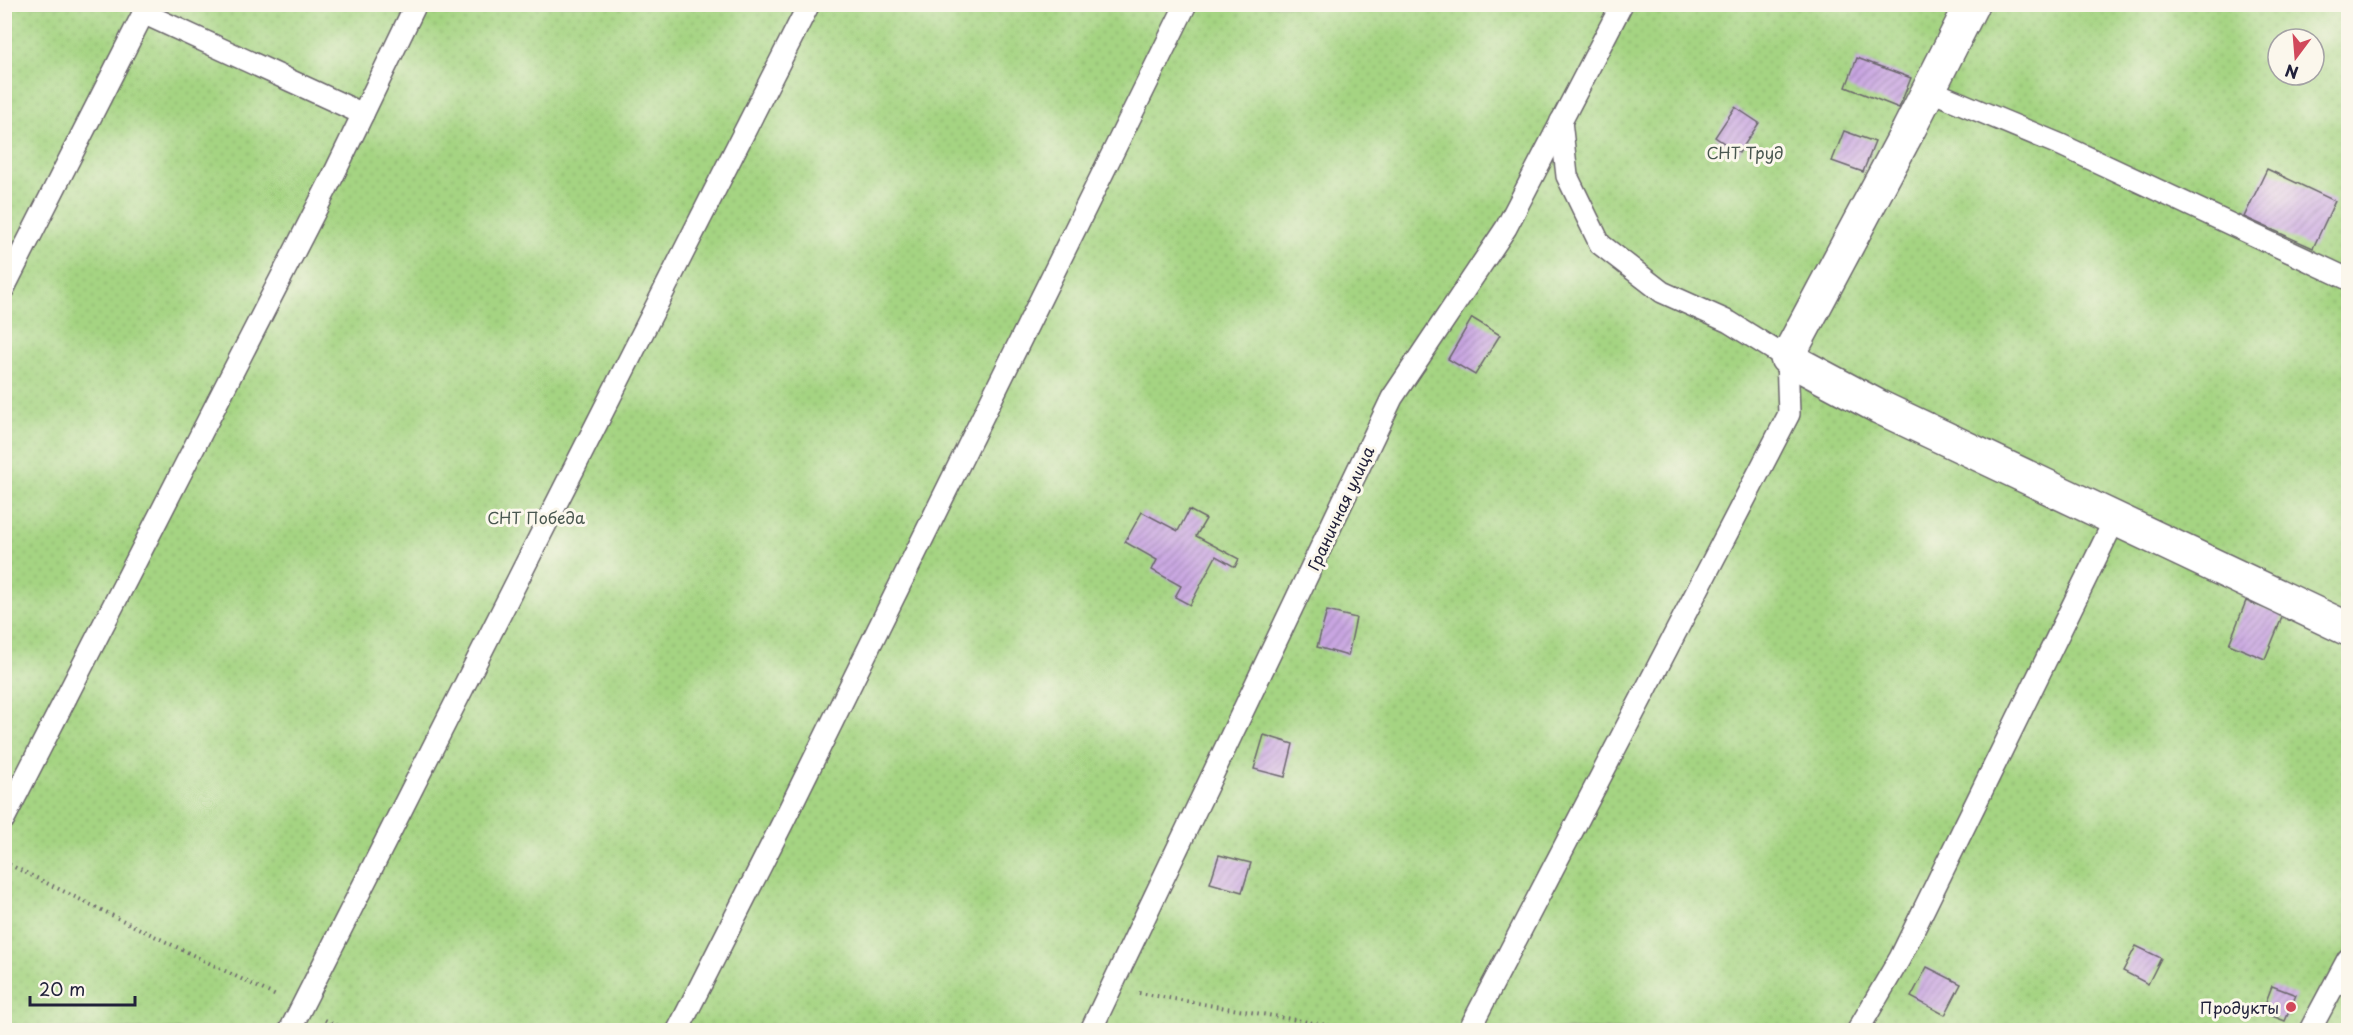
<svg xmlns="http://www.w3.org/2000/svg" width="2353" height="1035" viewBox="0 0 2353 1035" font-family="'Playpen Sans',sans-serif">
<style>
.park{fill:url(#park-dots);stroke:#647b5e;stroke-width:1.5;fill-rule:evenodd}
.building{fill:url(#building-hatch)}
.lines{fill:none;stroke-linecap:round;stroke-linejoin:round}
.lane-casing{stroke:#6b666c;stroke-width:24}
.street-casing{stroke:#6b666c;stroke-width:36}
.path{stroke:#6b666c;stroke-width:4;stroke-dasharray:1.5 4.5;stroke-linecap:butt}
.lane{stroke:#fff;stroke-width:21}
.street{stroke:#fff;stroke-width:33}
.poi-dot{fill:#d1495b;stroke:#fbf7ec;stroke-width:2}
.labels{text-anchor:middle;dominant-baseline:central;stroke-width:6;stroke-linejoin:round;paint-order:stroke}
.park-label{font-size:16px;fill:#495750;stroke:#fbf7ec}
.street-label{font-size:16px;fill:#22223b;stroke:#fbf7ec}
.poi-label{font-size:16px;fill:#22223b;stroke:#fbf7ec;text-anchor:end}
</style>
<defs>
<pattern id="park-dots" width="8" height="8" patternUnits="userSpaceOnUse" patternTransform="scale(1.5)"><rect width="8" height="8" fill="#a5d482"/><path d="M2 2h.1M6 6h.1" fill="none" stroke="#8eb671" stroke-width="1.8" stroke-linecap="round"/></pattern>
<pattern id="building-hatch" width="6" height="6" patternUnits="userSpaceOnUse" patternTransform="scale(1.5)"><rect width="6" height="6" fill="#c9a6e2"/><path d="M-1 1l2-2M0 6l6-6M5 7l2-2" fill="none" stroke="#a387b8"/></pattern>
</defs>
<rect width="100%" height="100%" fill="#fbf7ec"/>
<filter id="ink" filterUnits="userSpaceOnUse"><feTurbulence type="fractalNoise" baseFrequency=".0167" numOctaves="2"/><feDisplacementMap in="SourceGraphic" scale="12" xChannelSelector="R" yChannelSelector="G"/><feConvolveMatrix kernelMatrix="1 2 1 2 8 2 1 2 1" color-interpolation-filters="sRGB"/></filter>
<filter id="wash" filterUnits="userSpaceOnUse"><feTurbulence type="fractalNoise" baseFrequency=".008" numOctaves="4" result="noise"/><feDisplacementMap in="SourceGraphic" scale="24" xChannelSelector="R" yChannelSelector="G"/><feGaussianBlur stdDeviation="1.35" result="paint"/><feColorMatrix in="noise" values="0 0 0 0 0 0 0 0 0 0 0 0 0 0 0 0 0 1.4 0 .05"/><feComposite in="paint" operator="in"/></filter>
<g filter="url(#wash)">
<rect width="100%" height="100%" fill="#f3e3c8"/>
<!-- park -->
<path class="park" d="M 5,5 L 2348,5 L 2348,1030 L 5,1030 ZM 2278,39 L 2314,39 L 2314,75 L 2278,75 Z"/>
<g id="blocks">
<!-- building -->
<g class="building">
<polygon points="1857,58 1911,78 1899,108 1846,87"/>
<polygon points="1735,107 1759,123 1739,153 1715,137"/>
<polygon points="1844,131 1875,142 1863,172 1832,161"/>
<polygon points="2267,169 2335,201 2313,248 2244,217"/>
<polygon points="1472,318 1500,335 1475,375 1448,359"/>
<polygon points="1189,510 1206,519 1196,536 1239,559 1235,567 1216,556 1190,605 1175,597 1181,586 1152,570 1157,560 1125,542 1142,512 1178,531"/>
<polygon points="2246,601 2283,615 2265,659 2229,644"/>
<polygon points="1327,611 1356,618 1348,656 1317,647"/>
<polygon points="1264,735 1293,744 1285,777 1254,769"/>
<polygon points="1219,855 1251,863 1242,892 1210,883"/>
<polygon points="2136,946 2161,958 2148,984 2123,971"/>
<polygon points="1927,967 1961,984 1945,1015 1911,997"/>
<polygon points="2272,986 2296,995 2285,1021 2262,1012"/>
</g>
</g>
</g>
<g filter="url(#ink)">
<use href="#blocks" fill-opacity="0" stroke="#6b666c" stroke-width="1.5"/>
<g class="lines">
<!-- lane casing -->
<g class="lane-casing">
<g id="lane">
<polyline points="143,13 363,114"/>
<polyline points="1929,90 2061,145 2348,279"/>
<polyline points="4,288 148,4"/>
<polyline points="4,819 334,174 416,4"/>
<polyline points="290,1030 809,4"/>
<polyline points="678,1030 784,820 1186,4"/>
<polyline points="1091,1030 1392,398 1506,228 1622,4"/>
<polyline points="1469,1030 1789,414 1787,358 1729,322 1662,292 1600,244 1567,176 1561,121"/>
<polyline points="1858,1030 1900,958 2115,519"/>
<polyline points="2310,1030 2348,959"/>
</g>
</g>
<!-- street casing -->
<g class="street-casing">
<polyline id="street" points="1972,4 1908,131 1787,358 1879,407 2348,629"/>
</g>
<!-- path -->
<g class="path">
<polyline points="4,862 276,996"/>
<polyline points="1139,993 1355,1030"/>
<polyline points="325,1020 346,1030"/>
</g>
<!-- lane -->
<use href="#lane" class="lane"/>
<!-- street -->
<use href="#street" class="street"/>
</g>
</g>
<!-- markers -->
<circle class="poi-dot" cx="2291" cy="1007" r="6"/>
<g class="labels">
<!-- park labels -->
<g class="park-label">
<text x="1745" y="152">СНТ Труд</text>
<text x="536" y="517">СНТ Победа</text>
</g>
<!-- street labels -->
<g class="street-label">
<text transform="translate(1340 508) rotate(-65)">Граничная улица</text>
</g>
<!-- poi labels -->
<g class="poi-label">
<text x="2279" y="1007">Продукты</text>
</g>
</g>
<!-- margin -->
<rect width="2353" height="1035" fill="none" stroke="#fbf7ec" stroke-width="24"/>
<!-- north arrow -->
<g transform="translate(2296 57) rotate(196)"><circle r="28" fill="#fbf7ec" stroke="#a4a2a5" stroke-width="1.5"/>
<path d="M0-4.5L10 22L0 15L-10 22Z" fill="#d1495b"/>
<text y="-9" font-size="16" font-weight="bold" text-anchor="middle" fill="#22223b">N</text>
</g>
<!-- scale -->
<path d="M30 996v9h105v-9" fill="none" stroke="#22223b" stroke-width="3"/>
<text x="39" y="996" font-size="18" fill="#22223b" stroke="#fbf7ec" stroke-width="4.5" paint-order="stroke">20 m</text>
</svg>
